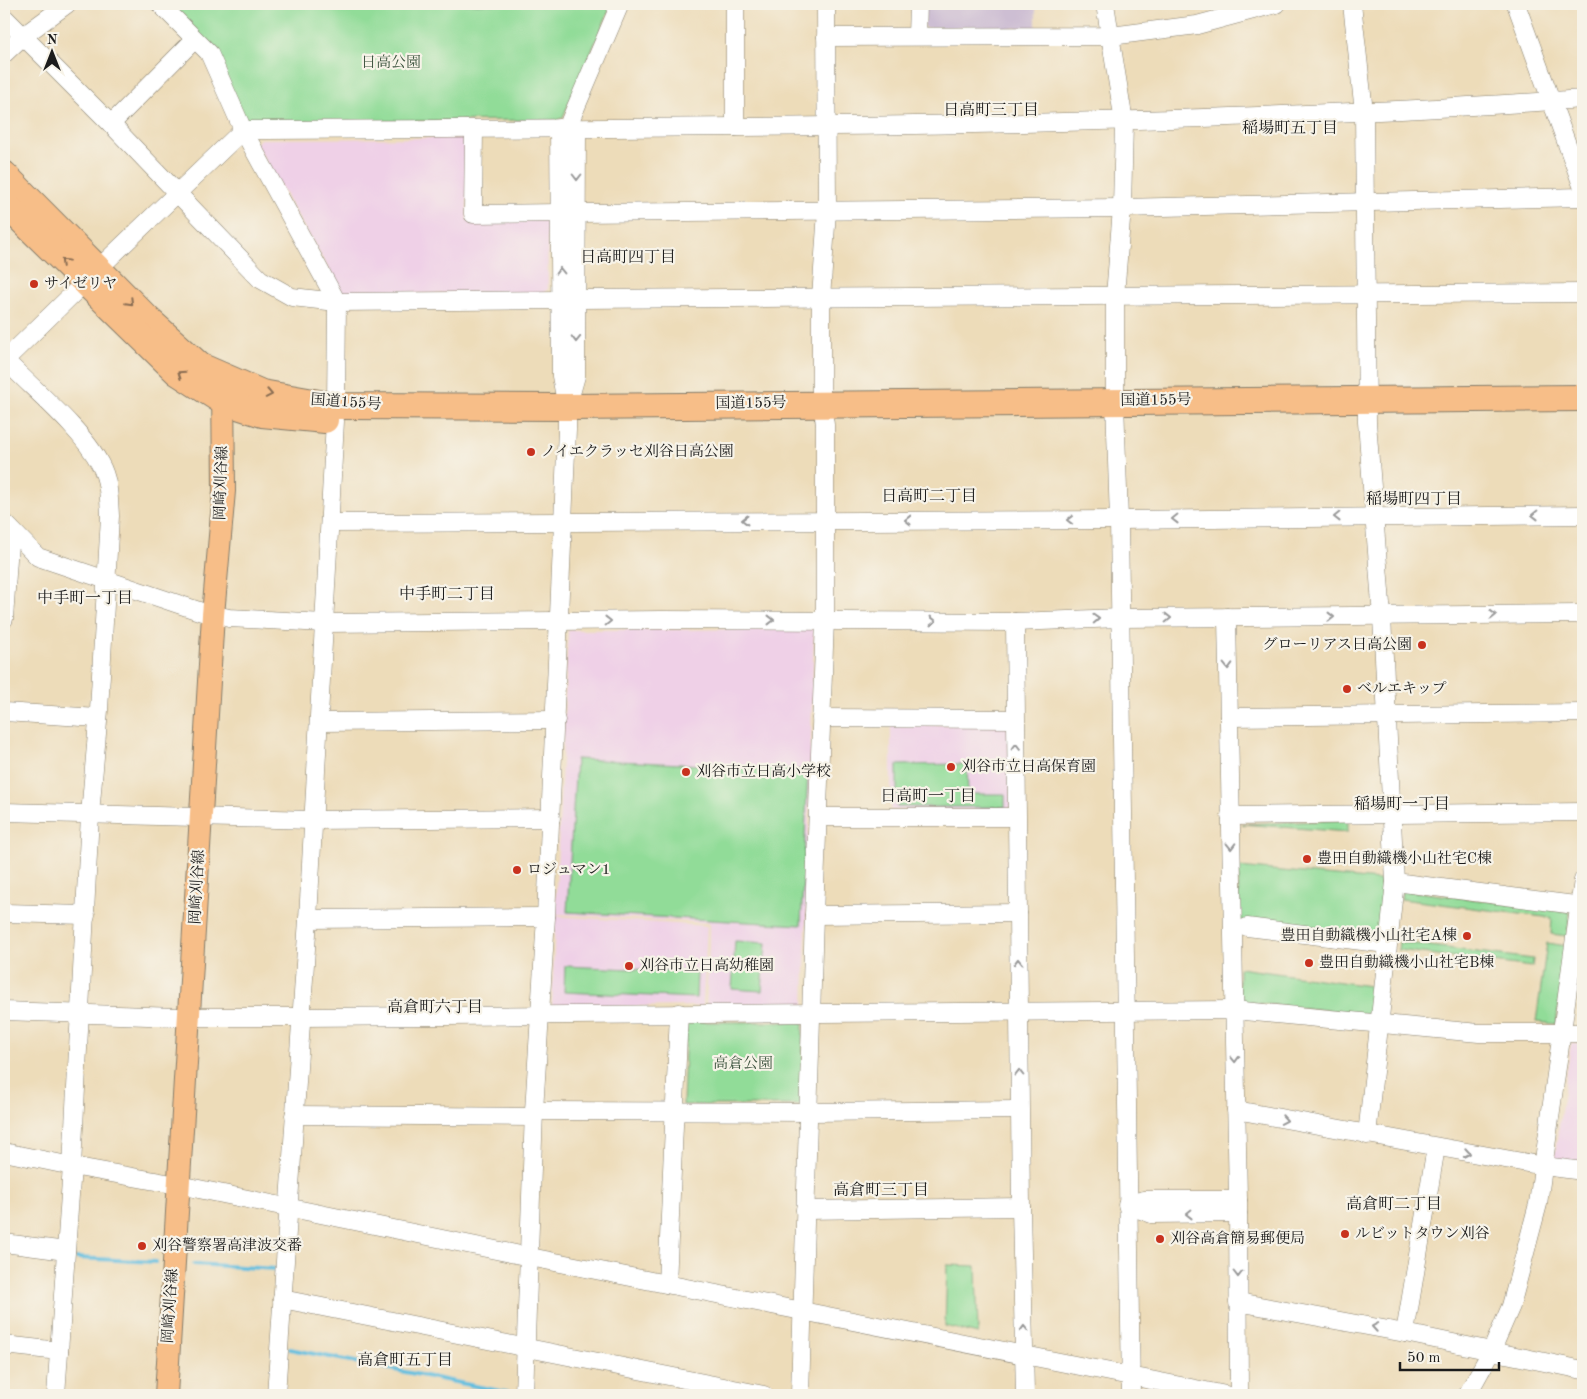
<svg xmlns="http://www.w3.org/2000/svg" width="1587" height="1399" viewBox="0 0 1587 1399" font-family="'Old Standard TT','Noto Serif JP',serif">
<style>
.built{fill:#efd0e7}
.industrial{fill:#cdbed3}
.green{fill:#91dc98;stroke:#567c5a}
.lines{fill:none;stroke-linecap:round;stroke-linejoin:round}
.stream{stroke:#61bedf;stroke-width:4}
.minor-casing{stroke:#847c6a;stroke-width:19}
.major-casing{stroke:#847c6a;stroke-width:24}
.highway-casing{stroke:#847c6a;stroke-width:28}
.minor{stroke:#fff;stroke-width:18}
.major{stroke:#f7be88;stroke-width:22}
.highway{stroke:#f7be88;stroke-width:26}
.oneway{stroke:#999}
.oneway2{stroke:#8a6d52}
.poi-dot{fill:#c8321e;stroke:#f7f3e8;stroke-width:2}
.labels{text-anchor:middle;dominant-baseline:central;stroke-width:4.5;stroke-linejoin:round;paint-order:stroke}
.park-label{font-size:15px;fill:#3f5641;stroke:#f7f3e8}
.poi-label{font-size:15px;fill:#1c1c1c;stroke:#f7f3e8;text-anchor:start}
.street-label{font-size:15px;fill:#1c1c1c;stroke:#f7f3e8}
.neighbourhood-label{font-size:16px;fill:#1c1c1c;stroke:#f7f3e8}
</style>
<rect width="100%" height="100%" fill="#f7f3e8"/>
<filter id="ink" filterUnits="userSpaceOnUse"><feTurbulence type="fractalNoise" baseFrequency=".02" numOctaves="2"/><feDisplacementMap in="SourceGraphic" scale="10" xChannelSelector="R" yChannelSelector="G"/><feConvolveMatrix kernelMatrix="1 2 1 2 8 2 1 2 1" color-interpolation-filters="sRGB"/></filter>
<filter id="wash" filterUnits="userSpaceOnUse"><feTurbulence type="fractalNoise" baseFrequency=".0096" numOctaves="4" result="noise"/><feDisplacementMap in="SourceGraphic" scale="20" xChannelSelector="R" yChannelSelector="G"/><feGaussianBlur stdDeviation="1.12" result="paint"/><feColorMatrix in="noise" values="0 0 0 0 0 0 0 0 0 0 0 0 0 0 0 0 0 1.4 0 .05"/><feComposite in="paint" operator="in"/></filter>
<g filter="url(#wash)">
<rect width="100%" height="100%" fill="#eddcb9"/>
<!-- built -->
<g class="built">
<polygon points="467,138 467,220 547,220 548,289 543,293 343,294 256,144 260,139"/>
<polygon points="814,629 804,1005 706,1006 710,923 555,914 568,630"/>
<polygon points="1004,724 1010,729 1011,806 1005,810 891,810 891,725"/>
<polygon points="555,916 707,926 703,1006 552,1007"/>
<polygon points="1583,1043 1583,1164 1554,1160 1571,1044"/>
</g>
<!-- industrial -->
<rect class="industrial" x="924" y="4" width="112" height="24"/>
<!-- green -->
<g class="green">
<polygon points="169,4 612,4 563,117 558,120 248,122"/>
<polygon points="576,759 808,770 801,925 567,912"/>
<polygon points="967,764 968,794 1005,794 1005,807 897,807 897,765"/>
<polygon points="1348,820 1348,832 1242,824"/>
<polygon points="1239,867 1389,881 1382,938 1238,921"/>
<polygon points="1402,890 1570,912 1567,936 1551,934 1552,918 1401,899"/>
<polygon points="735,941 766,943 762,991 732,989"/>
<polygon points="1399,942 1533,959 1532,967 1398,950"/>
<polygon points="1547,943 1567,946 1556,1024 1536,1022"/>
<polygon points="565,966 697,972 696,998 564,992"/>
<polygon points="1239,968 1377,987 1374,1010 1370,1014 1244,1002 1239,998"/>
<polygon points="686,1022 803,1022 802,1105 683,1105"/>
<polygon points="947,1265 976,1266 978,1334 945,1326"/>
</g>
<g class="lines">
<!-- stream -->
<g class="stream">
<polyline points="77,1258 156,1262"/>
<polyline points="194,1264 276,1269 276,1273"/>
<polyline points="290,1349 515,1394"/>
</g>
</g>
</g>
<g filter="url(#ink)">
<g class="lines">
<!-- minor casing -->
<g class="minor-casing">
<g id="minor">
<polyline points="160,4 209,53 243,130 337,302 336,406"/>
<polyline points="735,4 735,127"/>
<polyline points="1105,4 1124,122 1122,208 1115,296 1115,402 1119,520 1131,1395"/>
<polyline points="1352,4 1364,112 1367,422 1382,617 1395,882 1367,1135"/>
<polyline points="1516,4 1583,188"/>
<polyline points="4,17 111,124 260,279 292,297 337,302 561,300"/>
<polyline points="917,36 918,4"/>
<polyline points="826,37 1111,36 1197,25 1276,4"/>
<polyline points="4,54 22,37 67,4"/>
<polyline points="111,124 194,40"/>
<polyline points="567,128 620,4"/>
<polyline points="474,129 473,214 560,213"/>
<polyline points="577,213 1122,208 1583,197"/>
<path d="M 98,269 L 243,130 C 690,127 1137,130 1583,99"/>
<polyline points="577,299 1583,293"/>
<polyline points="568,404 576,376 577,128"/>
<polyline points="4,522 38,557 202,612 229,618 325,623 662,620 1015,622 1120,618 1583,614"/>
<polyline points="330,523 1119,520 1583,515"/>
<polyline points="1227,617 1238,1200 1239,1395"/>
<polyline points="4,619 10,529"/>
<polyline points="1015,622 1021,1207 1025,1395"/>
<polyline points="4,712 98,718"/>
<polyline points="1229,717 1583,713"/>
<polyline points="821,718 1015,719"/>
<polyline points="320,722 556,720"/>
<polyline points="4,812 311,820 551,818"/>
<polyline points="1230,816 1583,812"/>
<polyline points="818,817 1016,817"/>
<polyline points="1395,882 1583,906"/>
<polyline points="4,913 86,915"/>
<polyline points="814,915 1018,913"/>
<polyline points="308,919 546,917"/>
<polyline points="1247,927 1387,944"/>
<polyline points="4,1011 176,1017 300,1017 1233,1010 1479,1033 1583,1033"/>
<polyline points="1236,1110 1544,1166 1583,1171"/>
<polyline points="534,1111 809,1112 1019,1110"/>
<polyline points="294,1115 534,1117"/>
<path d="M 4,1152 L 72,1166 L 90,815 L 99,710 L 110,516 C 109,498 109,480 100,464 C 83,430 33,389 5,360 L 85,282"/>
<polyline points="1128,1204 1144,1200 1238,1200"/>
<polyline points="1127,1205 1152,1214 1238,1213"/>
<polyline points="805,1210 1021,1207"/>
<polyline points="4,1243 66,1251"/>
<polyline points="667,1284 679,1013"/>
<polyline points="282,1299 764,1395"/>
<polyline points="1238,1302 1405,1333 1583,1370"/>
<polyline points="1405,1333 1436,1147"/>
<polyline points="4,1345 59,1351"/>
<polyline points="56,1395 72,1166 194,1188 530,1257 1226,1395"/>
<polyline points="276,1395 308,919 335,421"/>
<polyline points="524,1395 534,1111 546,917 567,429 567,407 561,376 559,128"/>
<polyline points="800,1395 814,915 825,620 825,425 821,392 821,298 827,211 826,4"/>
<polyline points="1467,1395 1491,1352 1511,1306 1538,1204 1583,880"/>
</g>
</g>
<!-- major casing -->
<g class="major-casing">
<polyline id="major" points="166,1395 213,615 224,491 223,384"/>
</g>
<!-- highway casing -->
<g class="highway-casing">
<g id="highway">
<polyline points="4,174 150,321 200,366 262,393 336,406 567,407 1583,398"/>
<polyline points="4,203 177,372 222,401 262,414 325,420"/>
</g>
</g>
<!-- minor -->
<use href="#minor" class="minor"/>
<!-- major -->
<use href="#major" class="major"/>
<!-- highway -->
<use href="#highway" class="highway"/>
</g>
<!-- one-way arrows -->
<defs><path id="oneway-chevron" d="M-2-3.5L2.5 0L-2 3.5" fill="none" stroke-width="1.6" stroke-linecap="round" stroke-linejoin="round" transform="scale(1.25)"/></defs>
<g class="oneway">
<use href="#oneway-chevron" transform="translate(577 177) rotate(90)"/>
<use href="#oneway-chevron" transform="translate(560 271) rotate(-91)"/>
<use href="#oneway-chevron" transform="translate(576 339) rotate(91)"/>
<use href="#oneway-chevron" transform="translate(1535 515) rotate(179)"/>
<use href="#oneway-chevron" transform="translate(1337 517) rotate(179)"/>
<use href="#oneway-chevron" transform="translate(1175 519) rotate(179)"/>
<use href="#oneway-chevron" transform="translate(745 520) rotate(180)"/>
<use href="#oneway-chevron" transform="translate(908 520) rotate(-180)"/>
<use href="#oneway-chevron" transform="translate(1070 520) rotate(-180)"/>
<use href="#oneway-chevron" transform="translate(1493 615) rotate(-1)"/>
<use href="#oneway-chevron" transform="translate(1331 617)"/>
<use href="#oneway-chevron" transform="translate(1168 618) rotate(-1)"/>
<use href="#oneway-chevron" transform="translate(1096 619) rotate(-2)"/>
<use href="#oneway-chevron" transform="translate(771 620)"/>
<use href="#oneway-chevron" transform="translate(608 621) rotate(-1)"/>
<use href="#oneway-chevron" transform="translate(933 621)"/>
<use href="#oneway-chevron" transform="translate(1228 666) rotate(89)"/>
<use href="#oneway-chevron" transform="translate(1016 747) rotate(-90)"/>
<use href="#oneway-chevron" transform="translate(1231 846) rotate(89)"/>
<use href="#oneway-chevron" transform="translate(1018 962) rotate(-91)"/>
<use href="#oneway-chevron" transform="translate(1235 1059) rotate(88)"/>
<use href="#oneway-chevron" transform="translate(1019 1073) rotate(-90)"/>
<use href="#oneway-chevron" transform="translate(1284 1120) rotate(10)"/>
<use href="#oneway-chevron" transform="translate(1467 1153) rotate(10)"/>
<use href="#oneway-chevron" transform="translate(1189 1214) rotate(179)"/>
<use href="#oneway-chevron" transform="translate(1238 1274) rotate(90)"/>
<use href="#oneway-chevron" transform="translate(1375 1327) rotate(-170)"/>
<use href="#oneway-chevron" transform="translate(1024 1329) rotate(-91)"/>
</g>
<g class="oneway2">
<use href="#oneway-chevron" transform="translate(64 262) rotate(-136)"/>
<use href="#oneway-chevron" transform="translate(130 302) rotate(45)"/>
<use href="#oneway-chevron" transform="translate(181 374) rotate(-145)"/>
<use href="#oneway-chevron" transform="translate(269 394) rotate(11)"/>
</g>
</g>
<!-- markers -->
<g class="poi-dot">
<circle cx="34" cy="284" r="5"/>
<circle cx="531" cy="452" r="5"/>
<circle cx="1422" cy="645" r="5"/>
<circle cx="1347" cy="689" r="5"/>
<circle cx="951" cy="767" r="5"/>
<circle cx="686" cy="772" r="5"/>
<circle cx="1307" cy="859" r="5"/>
<circle cx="517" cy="870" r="5"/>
<circle cx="1467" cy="936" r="5"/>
<circle cx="1309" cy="963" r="5"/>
<circle cx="629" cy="966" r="5"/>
<circle cx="1345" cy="1234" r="5"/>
<circle cx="1160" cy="1239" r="5"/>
<circle cx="142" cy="1246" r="5"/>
</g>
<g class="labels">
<!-- park labels -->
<g class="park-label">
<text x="391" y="63">日高公園</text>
<text x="743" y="1064">高倉公園</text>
</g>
<!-- poi labels -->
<g class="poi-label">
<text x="44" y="284">サイゼリヤ</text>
<text x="541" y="452">ノイエクラッセ刈谷日高公園</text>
<text x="1412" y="645" text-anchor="end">グローリアス日高公園</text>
<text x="1357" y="689">ベルエキップ</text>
<text x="961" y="767">刈谷市立日高保育園</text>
<text x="696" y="772">刈谷市立日高小学校</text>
<text x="1317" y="859">豊田自動織機小山社宅C棟</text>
<text x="527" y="870">ロジュマン1</text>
<text x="1457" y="936" text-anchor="end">豊田自動織機小山社宅A棟</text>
<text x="1319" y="963">豊田自動織機小山社宅B棟</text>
<text x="639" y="966">刈谷市立日高幼稚園</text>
<text x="1355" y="1234">ルビットタウン刈谷</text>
<text x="1170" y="1239">刈谷高倉簡易郵便局</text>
<text x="152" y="1246">刈谷警察署高津波交番</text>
</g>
<!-- street labels -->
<g class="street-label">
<text transform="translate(1156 401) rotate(-1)">国道155号</text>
<text transform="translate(346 403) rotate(4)">国道155号</text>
<text transform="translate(751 404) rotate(-1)">国道155号</text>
<text transform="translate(222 483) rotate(-88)">岡崎刈谷線</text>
<text transform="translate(198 887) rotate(-87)">岡崎刈谷線</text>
<text transform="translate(171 1306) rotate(-86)">岡崎刈谷線</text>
</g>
<!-- neighbourhood labels -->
<g class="neighbourhood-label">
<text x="991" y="111">日高町三丁目</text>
<text x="1290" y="129">稲場町五丁目</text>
<text x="628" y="258">日高町四丁目</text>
<text x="929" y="497">日高町二丁目</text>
<text x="1414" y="500">稲場町四丁目</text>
<text x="447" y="595">中手町二丁目</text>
<text x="85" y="599">中手町一丁目</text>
<text x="928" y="797">日高町一丁目</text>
<text x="1402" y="805">稲場町一丁目</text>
<text x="435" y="1008">高倉町六丁目</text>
<text x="881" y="1191">高倉町三丁目</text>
<text x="1394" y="1205">高倉町二丁目</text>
<text x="405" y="1361">高倉町五丁目</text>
</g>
</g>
<!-- margin -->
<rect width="1587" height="1399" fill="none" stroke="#f7f3e8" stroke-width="20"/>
<!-- north arrow -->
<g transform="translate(52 52)" stroke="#f7f3e8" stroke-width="4" paint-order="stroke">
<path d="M0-4L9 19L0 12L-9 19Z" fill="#1c1c1c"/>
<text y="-8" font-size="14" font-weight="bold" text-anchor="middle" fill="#1c1c1c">N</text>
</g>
<!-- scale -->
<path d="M1400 1362v8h99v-8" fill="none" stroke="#1c1c1c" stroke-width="2.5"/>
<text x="1407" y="1362" font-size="15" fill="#1c1c1c" stroke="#f7f3e8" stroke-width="4" paint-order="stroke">50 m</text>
</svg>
